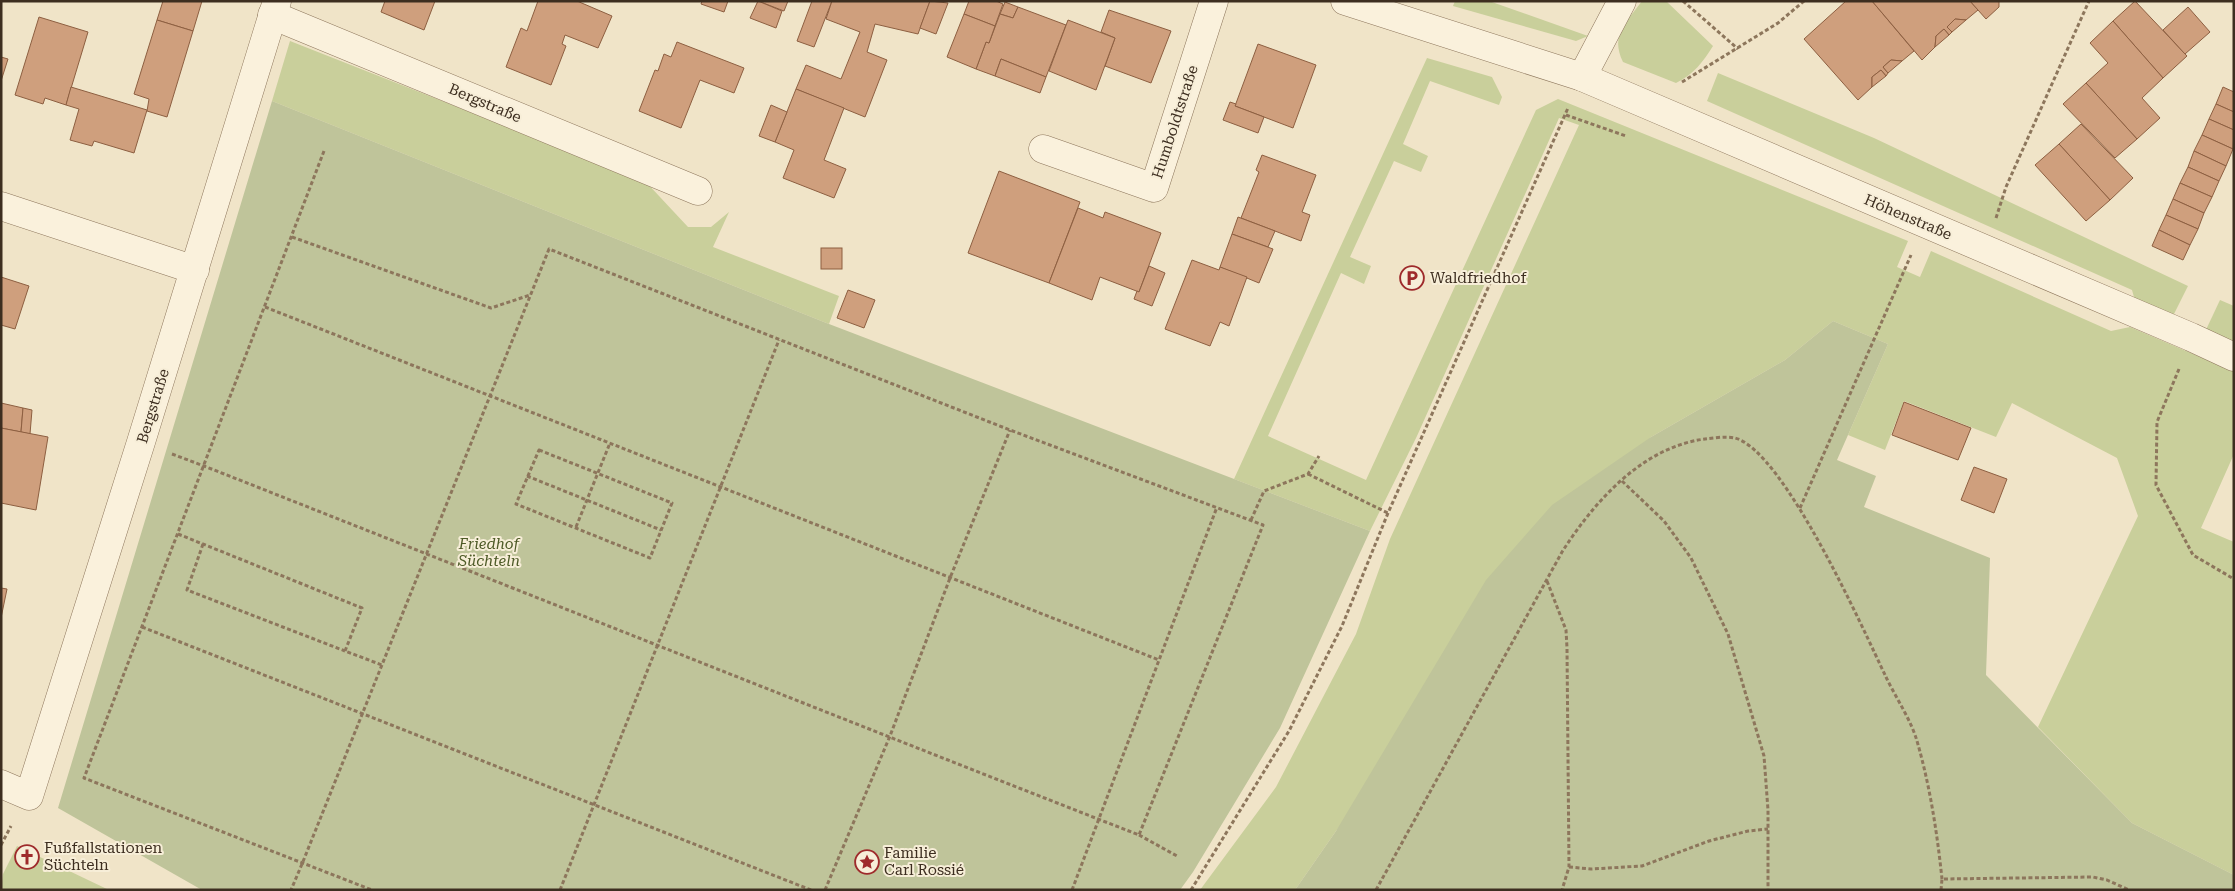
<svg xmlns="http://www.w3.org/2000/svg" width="2235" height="891" viewBox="0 0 2235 891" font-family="'Roboto Serif',serif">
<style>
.green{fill:#c9cf9b}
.cemetery{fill:#bfc49a}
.building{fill:#cf9f7d;stroke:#8d5f41}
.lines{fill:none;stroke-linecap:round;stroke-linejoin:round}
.minor-casing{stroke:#8d765c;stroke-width:29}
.path{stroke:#8d765c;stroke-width:3;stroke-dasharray:4 2.5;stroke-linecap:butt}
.minor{stroke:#faf1dc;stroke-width:28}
.labels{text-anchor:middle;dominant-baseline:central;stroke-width:4;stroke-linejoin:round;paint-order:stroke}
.street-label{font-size:15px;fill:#3d2e20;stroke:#f7eed8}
.poi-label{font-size:15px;fill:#3d2e20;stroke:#f7eed8;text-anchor:start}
.park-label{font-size:15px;font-style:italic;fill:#4d5a26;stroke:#f7eed8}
</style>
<rect width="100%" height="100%" fill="#f0e4c8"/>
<!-- green -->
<g class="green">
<polygon points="1455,1 1489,1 1588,36 1576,41 1453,6"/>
<path d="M 1642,1 L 1666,1 L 1713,46 C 1703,62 1694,74 1676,83 L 1623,62 C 1610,34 1626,23 1642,1 Z"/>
<polygon points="290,41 645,181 688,227 711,227 729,212 713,247 839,296 829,324 272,101"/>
<polygon points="1427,58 1492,77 1502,97 1499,105 1430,81 1403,144 1428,156 1421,172 1394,161 1350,257 1371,266 1364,284 1341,273 1268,436 1366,480 1536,110 1558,99 1908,241 1897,267 1920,277 1931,251 2111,331 2130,327 2233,371 2234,454 2201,528 2234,542 2234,875 2132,823 2038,727 2138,516 2117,458 2012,403 1996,437 1904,401 1885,450 1848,435 1888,344 1833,321 1785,360 1651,437 1336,831 1295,890 1200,890 1276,787 1356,634 1390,539 1579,125 1559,118 1417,436 1370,531 1234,479"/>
<polygon points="1718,73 1874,138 2188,286 2171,320 2136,304 2132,290 1707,101"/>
<polygon points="2220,300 2234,306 2234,346 2204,334"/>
<polygon points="17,846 109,890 1,890 3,874"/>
</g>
<!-- cemetery -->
<g class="cemetery">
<polygon points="272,101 829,324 1370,531 1280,728 1193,872 1180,890 202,890 58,808"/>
<polygon points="1833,321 1888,344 1837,460 1876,476 1864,507 1990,558 1986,675 2132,823 2234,875 2234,890 1295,890 1336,831 1486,580 1552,505 1651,437 1785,360"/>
</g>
<!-- building -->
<g class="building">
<polygon points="163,1 202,1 193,31 157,20"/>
<polygon points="385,1 435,1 424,30 381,12"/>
<polygon points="538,1 577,1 612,16 598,48 565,35 562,44 566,46 551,85 506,67 521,28 527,31"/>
<polygon points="702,1 728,1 724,12 701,4"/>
<polygon points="758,1 788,1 784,11"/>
<polygon points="758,1 782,11 776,28 750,18"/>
<polygon points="812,1 832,1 814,47 797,41"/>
<polygon points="832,1 930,1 918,34 875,24 867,52 887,60 865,117 796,89 806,65 841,79 860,32 826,19"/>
<polygon points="930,1 948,3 936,34 920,28"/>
<polygon points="969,1 996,1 1003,4 995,26 964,14"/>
<polygon points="1846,1 1872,1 1914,51 1902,61 1891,60 1883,67 1888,73 1886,76 1881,70 1872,77 1872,87 1858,100 1804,39"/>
<polygon points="1872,1 1970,1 1978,10 1966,20 1955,19 1947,27 1952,32 1949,35 1944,29 1936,36 1935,47 1922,60"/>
<polygon points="1970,1 1999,1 1999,7 1986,19"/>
<polygon points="2135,1 2187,56 2163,78 2113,21"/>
<polygon points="1005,2 1018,7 1013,18 1000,14"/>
<polygon points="1018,7 1066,25 1046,77 1001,59 995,76 976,69 986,42 989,43 1000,14 1013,18"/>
<polygon points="2188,7 2210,32 2185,54 2163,30"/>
<polygon points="1109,10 1171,31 1151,83 1105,66 1115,38 1101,32"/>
<polygon points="964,14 995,26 989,43 986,42 976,69 947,57"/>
<polygon points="39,17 88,32 66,105 45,98 43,104 15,95"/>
<polygon points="1955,19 1966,20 1952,32 1947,27"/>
<polygon points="157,20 193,31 167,117 147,111 149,99 134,94"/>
<polygon points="1068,20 1115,38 1096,90 1049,71"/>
<polygon points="2113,21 2163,78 2142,98 2160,118 2137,139 2086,83 2108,63 2090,43"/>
<polygon points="1944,29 1949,35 1935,47 1936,36"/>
<polygon points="677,42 744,68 734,93 700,80 681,128 639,111 655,70 658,71 664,54 671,57"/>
<polygon points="1258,44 1316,65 1293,128 1235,106"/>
<polygon points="1,57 8,59 1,81"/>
<polygon points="1001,59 1046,77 1040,93 995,76"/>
<polygon points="1891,60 1902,61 1888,73 1883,67"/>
<polygon points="1881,70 1886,76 1872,87 1872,77"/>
<polygon points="2086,83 2137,139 2115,158 2063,104"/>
<polygon points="71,87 147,110 134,153 94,141 92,146 70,140 79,109 66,105"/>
<polygon points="2223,87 2234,92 2234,112 2216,104"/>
<polygon points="796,89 844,108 824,160 846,169 834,198 783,178 794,150 775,142"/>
<polygon points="1230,102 1236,104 1235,106 1264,117 1258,133 1223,120"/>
<polygon points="2216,104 2234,112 2234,130 2209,119"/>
<polygon points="771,105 787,112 775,142 759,136"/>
<polygon points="2209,119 2234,130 2233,149 2202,135"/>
<polygon points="2081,124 2133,178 2110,200 2059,144"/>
<polygon points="2202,135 2233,149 2226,166 2194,151"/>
<polygon points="2059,144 2110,200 2086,221 2035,165"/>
<polygon points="2194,151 2226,166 2219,181 2188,167"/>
<polygon points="1262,155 1316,175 1302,212 1310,215 1301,241 1241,218 1259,172 1256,170"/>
<polygon points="2188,167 2219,181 2212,197 2180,183"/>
<polygon points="999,171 1080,202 1049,283 968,253"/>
<polygon points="2180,183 2212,197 2204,213 2173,199"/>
<polygon points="2173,199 2204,213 2198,229 2166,215"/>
<polygon points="1078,208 1103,218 1105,212 1161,233 1139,292 1100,277 1092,300 1049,283"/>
<polygon points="2166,215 2198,229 2190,245 2159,230"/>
<polygon points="1238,217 1275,231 1268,247 1232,234"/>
<polygon points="2159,230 2190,245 2183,260 2152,246"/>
<polygon points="1232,234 1273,249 1259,283 1220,267"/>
<rect x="821" y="248" width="21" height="21"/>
<polygon points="1192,260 1219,270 1220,267 1247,277 1229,326 1220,322 1210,346 1165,329"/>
<polygon points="1149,266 1165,273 1152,306 1134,299 1137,291 1139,292"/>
<polygon points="1,277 29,286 15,329 1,325"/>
<polygon points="848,290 875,300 864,328 837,318"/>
<polygon points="1904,402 1971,428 1958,460 1892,435"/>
<polygon points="1,403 23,408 21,432 1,428"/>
<polygon points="23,408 32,410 30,434 21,432"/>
<polygon points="1,428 48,437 36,510 1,503"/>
<polygon points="1974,467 2007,479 1994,513 1961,500"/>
<polygon points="1,588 7,589 1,618"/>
</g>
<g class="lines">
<!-- minor casing -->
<g class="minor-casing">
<g id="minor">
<polyline points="1345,1 1582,77 2191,337 2234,357"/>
<polyline points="272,15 698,191"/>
<polyline points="1582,77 1622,1"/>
<polyline points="1043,149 1154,188 1214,1"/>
<polyline points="1,206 195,270"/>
<polyline points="1,784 29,796 141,442 277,1"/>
</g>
</g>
<!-- path -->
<g class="path">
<polyline points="1683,1 1738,49"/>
<polyline points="1682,82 1778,23 1804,1"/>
<polyline points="1566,115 1626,136"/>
<polyline points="324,151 84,778 372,890"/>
<polyline points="1996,218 2006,187 2089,1"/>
<polyline points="292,237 491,308 530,295"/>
<polyline points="265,307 1159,660"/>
<polyline points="2179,369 2157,422 2156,485 2193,555 2234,579"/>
<polygon points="539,450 672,503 650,558 516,504"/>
<path d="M 172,454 L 204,466 C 516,589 827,713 1139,835 L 1263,525 L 1010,430 L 549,249 L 302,864 L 291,890"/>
<polyline points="1308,474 1388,513"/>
<polyline points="527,476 661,530"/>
<polyline points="1622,481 1664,521 1691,558 1728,634 1764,756 1768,810 1768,890"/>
<polyline points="1800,508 1911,255"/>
<polyline points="1251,520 1264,491 1308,474 1319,456"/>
<polyline points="576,527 610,443"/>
<polyline points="178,534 362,608 345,651 382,665"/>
<polyline points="203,544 187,590 345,651"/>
<polyline points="1547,581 1566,630 1567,648 1569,867 1562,890"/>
<polyline points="142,627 811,890"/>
<polyline points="1139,835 1177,856"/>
<polyline points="1,845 11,826"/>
<polyline points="1569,867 1591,869 1642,866 1709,841 1748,831 1768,829"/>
<polyline points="560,890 779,340"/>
<polyline points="825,890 890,736 950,578 1010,430"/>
<polyline points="1072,890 1217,507"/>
<polyline points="1191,890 1289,731 1342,626 1388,513 1568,108"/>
<path d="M 1376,890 L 1562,552 C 1594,502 1642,447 1705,439 C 1714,438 1726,436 1735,438 C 1784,451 1863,629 1886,677 C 1896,698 1911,720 1917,741 C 1930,786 1937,832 1942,879"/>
<polyline points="1941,890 1942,879 2093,877 2107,880 2129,890"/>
</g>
<!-- minor -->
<use href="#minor" class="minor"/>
</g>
<!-- icons -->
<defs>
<g id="parking-ring" transform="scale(1.25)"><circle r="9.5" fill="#f7eed8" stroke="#9e2a2b" stroke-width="1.5"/><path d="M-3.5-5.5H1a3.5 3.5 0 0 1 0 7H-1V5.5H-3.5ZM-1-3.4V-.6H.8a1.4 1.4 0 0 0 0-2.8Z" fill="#9e2a2b"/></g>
<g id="church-ring" transform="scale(1.25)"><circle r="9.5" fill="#f7eed8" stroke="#9e2a2b" stroke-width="1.5"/><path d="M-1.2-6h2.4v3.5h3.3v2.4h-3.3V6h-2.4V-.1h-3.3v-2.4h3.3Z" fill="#9e2a2b"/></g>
<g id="sight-ring" transform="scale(1.25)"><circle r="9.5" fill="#f7eed8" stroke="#9e2a2b" stroke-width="1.5"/><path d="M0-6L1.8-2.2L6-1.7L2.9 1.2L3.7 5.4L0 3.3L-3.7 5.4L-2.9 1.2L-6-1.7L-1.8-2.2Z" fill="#9e2a2b"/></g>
</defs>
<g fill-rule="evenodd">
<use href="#parking-ring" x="1412" y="278"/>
<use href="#church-ring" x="27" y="857"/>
<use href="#sight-ring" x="867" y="862"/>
</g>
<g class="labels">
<!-- street labels -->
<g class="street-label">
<text transform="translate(485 103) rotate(23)">Bergstraße</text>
<text transform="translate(1175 122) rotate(-72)">Humboldtstraße</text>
<text transform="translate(1908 217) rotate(23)">Höhenstraße</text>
<text transform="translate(153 406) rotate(-73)">Bergstraße</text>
</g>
<!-- poi labels -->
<g class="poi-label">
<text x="1430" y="278">Waldfriedhof</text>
<text x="44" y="848">Fußfallstationen<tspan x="44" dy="17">Süchteln</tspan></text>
<text x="884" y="853">Familie<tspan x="884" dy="17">Carl Rossié</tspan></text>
</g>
<!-- park labels -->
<g class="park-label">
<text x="489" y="544">Friedhof<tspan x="489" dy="17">Süchteln</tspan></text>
</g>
</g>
<!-- border -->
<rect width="2235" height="891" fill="none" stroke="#3d2e20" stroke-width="5"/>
</svg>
